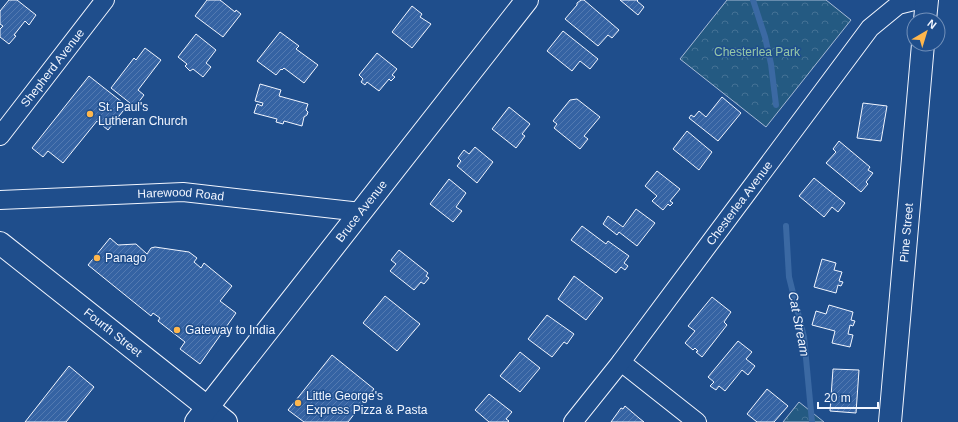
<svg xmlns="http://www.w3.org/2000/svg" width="958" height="422" viewBox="0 0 958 422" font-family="Helvetica,sans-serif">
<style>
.forest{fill:url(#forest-crowns);stroke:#a8bbd7}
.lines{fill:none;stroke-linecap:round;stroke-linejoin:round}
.stream{stroke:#3b69a3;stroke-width:6}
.building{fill:url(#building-hatch);stroke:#f2f6ff}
.minor-casing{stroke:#f2f6ff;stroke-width:20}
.tertiary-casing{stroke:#f2f6ff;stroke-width:24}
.minor{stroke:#1f4e8c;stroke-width:18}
.tertiary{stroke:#1f4e8c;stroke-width:22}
.poi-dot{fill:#ffb74d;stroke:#1f4e8c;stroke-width:1.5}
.labels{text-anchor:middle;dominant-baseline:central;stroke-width:3;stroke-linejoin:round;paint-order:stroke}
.park-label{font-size:12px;fill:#97c8a6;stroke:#1f4e8c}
.street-label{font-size:12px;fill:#f2f6ff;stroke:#1f4e8c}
.poi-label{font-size:12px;fill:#f2f6ff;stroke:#1f4e8c;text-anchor:start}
.water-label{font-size:13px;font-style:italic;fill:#f2f6ff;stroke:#1f4e8c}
</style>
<defs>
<pattern id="forest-crowns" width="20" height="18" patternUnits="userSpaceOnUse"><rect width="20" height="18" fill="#245a82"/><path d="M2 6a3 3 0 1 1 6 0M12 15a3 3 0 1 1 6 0" fill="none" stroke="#447295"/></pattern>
<pattern id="building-hatch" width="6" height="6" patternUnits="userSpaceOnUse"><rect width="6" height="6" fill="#3563a3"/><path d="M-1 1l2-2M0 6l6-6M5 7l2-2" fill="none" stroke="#537ab1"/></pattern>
</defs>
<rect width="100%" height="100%" fill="#1f4e8c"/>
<!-- forest -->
<g class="forest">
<polygon points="727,0 826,0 851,20 766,127 680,59"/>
<polygon points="799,402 824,422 783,422"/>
</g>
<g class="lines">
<!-- stream -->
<g class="stream">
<polyline points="753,0 765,37 771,64 776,105"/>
<polyline points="786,226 789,277 804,337 812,422"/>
</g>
</g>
<!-- building -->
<g class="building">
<polygon points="9,0 17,0 36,15 29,25 25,21 14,35 16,36 9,44 0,37 0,29 3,26 0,24 0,11"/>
<polygon points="207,0 220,0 235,12 236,10 241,14 223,37 195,16"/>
<polygon points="581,0 584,0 619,30 612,38 608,35 598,46 565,19 577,5 577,3"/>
<polygon points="620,0 638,0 637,1 644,7 638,15"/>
<polygon points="412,6 422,14 420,17 431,24 412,48 392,32"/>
<polygon points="563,31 598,59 590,69 580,61 572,71 547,51"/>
<polygon points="280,32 299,46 296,49 318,65 304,83 284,68 282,70 281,69 276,75 257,61"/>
<polygon points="196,34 216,50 206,63 211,67 203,77 193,69 190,71 185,66 187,64 178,57"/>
<polygon points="145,48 161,60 138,90 144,95 135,107 111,88 134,58 136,60"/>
<polygon points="377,53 397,69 392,75 395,77 391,81 389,79 379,91 367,82 365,85 361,82 363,79 359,75"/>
<polygon points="89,76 127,106 108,130 97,121 63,163 48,151 43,157 32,148"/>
<polygon points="260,84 281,90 279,96 308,104 306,110 308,112 307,115 304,117 302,126 284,121 283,124 276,122 277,119 254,113 257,104 262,106 263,103 255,101"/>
<polygon points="722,97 741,113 718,141 689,118 691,115 694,117 699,111 706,117"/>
<polygon points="577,99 600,117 584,136 588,139 580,149 554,128 557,124 553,121 570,100"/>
<polygon points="863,103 887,106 881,141 857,138"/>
<polygon points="509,107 530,124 522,134 525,136 516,148 492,129"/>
<polygon points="687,131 712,152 699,170 673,149"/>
<polygon points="839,141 870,167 868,170 873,173 866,182 868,184 861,192 826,163 836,152 833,149"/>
<polygon points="475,147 493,162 477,183 457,166 461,161 458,158 464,150 469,154"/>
<polygon points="657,171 680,189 670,201 673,203 670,206 668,204 663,210 652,201 657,196 645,186"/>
<polygon points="814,178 845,203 838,212 832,207 824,217 799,196"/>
<polygon points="449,179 466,193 456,207 462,211 453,222 430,204"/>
<polygon points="636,209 655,223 637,246 619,232 617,235 603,224 608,216 623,227"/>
<polygon points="582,226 606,244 608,241 629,256 624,263 628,266 625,270 621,267 616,273 571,240"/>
<polygon points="110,238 118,245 136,244 147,254 151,248 155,247 189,252 197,258 194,262 201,268 204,263 232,286 220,301 236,313 200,364 180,349 185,342 158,321 160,318 153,313 151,316 88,265"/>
<polygon points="399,250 428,273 426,276 429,278 424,284 421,282 414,290 390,271 396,264 391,260"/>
<polygon points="822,259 836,263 834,270 842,272 839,281 843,282 841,286 838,285 836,293 814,287"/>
<polygon points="574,276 603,298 586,320 558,299"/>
<polygon points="385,296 420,324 397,351 363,323"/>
<polygon points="712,297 731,312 724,322 727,325 702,357 696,352 698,351 695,348 693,350 685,343 695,331 688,326"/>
<polygon points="829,305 853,312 851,320 855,321 853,326 850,325 848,334 853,335 850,347 832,343 835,331 812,325 816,311 826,314"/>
<polygon points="547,315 574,334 567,344 564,342 552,357 528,339"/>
<polygon points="738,341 752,352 746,359 755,366 748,375 742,370 725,391 719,386 716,390 710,386 714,382 708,377"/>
<polygon points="520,352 540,368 520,392 500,376"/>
<polygon points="332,355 374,389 348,422 304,422 288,410"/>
<polygon points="69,366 94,387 66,422 25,422"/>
<polygon points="833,369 859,370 856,413 830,411"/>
<polygon points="767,389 788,406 774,422 757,422 747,414"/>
<polygon points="489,394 512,412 506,419 509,421 508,422 489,422 475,410"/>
<polygon points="625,406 639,418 644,422 611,422 621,408 623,409"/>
</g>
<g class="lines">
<!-- minor casing -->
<g class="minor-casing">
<g id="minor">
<path id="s1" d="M 0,136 L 105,0"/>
<path id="s2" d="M 0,200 L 183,192 L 361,212"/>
<polyline points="621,362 697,422"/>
<path id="s3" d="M 573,422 L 621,362 L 870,28 L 898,5 L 918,0"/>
</g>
</g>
<!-- tertiary casing -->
<g class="tertiary-casing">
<g id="tertiary">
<polyline points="925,20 927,0"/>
<path id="s4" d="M 0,243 L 226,422"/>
<path id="s5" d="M 196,422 L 527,0"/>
<path id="s6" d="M 890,422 L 923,44"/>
</g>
</g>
<!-- minor -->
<use href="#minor" class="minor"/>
<!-- tertiary -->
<use href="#tertiary" class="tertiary"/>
</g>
<!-- markers -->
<g class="poi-dot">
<circle cx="90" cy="114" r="4"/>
<circle cx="97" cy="258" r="4"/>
<circle cx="177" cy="330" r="4"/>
<circle cx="298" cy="403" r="4"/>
</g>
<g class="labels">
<!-- park labels -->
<g class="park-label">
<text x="757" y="52">Chesterlea Park</text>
</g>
<!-- street labels -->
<g class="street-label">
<text stroke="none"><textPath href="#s1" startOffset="86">Shepherd Avenue</textPath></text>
<text stroke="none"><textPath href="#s2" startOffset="181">Harewood Road</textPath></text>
<text stroke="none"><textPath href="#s3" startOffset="275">Chesterlea Avenue</textPath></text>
<text stroke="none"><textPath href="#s5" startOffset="268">Bruce Avenue</textPath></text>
<text stroke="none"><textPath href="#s6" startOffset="190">Pine Street</textPath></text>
<text stroke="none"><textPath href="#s4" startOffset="144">Fourth Street</textPath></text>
</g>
<!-- poi labels -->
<g class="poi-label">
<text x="98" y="107">St. Paul's<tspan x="98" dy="14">Lutheran Church</tspan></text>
<text x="105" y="258">Panago</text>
<text x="185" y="330">Gateway to India</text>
<text x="306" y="396">Little George's<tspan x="306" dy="14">Express Pizza &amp; Pasta</tspan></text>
</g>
<!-- water labels -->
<g class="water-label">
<text transform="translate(799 324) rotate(79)">Cat Stream</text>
</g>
</g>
<!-- north arrow -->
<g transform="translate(926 32) rotate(38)"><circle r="19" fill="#1f4e8c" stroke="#7391ba"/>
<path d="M0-3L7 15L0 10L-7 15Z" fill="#ffb74d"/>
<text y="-6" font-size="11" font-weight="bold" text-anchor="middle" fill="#f2f6ff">N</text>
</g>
<!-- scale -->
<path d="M818 402v6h60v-6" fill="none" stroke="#f2f6ff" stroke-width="2"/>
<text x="824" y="402" font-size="12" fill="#f2f6ff" stroke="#1f4e8c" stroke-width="3" paint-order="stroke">20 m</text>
</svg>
